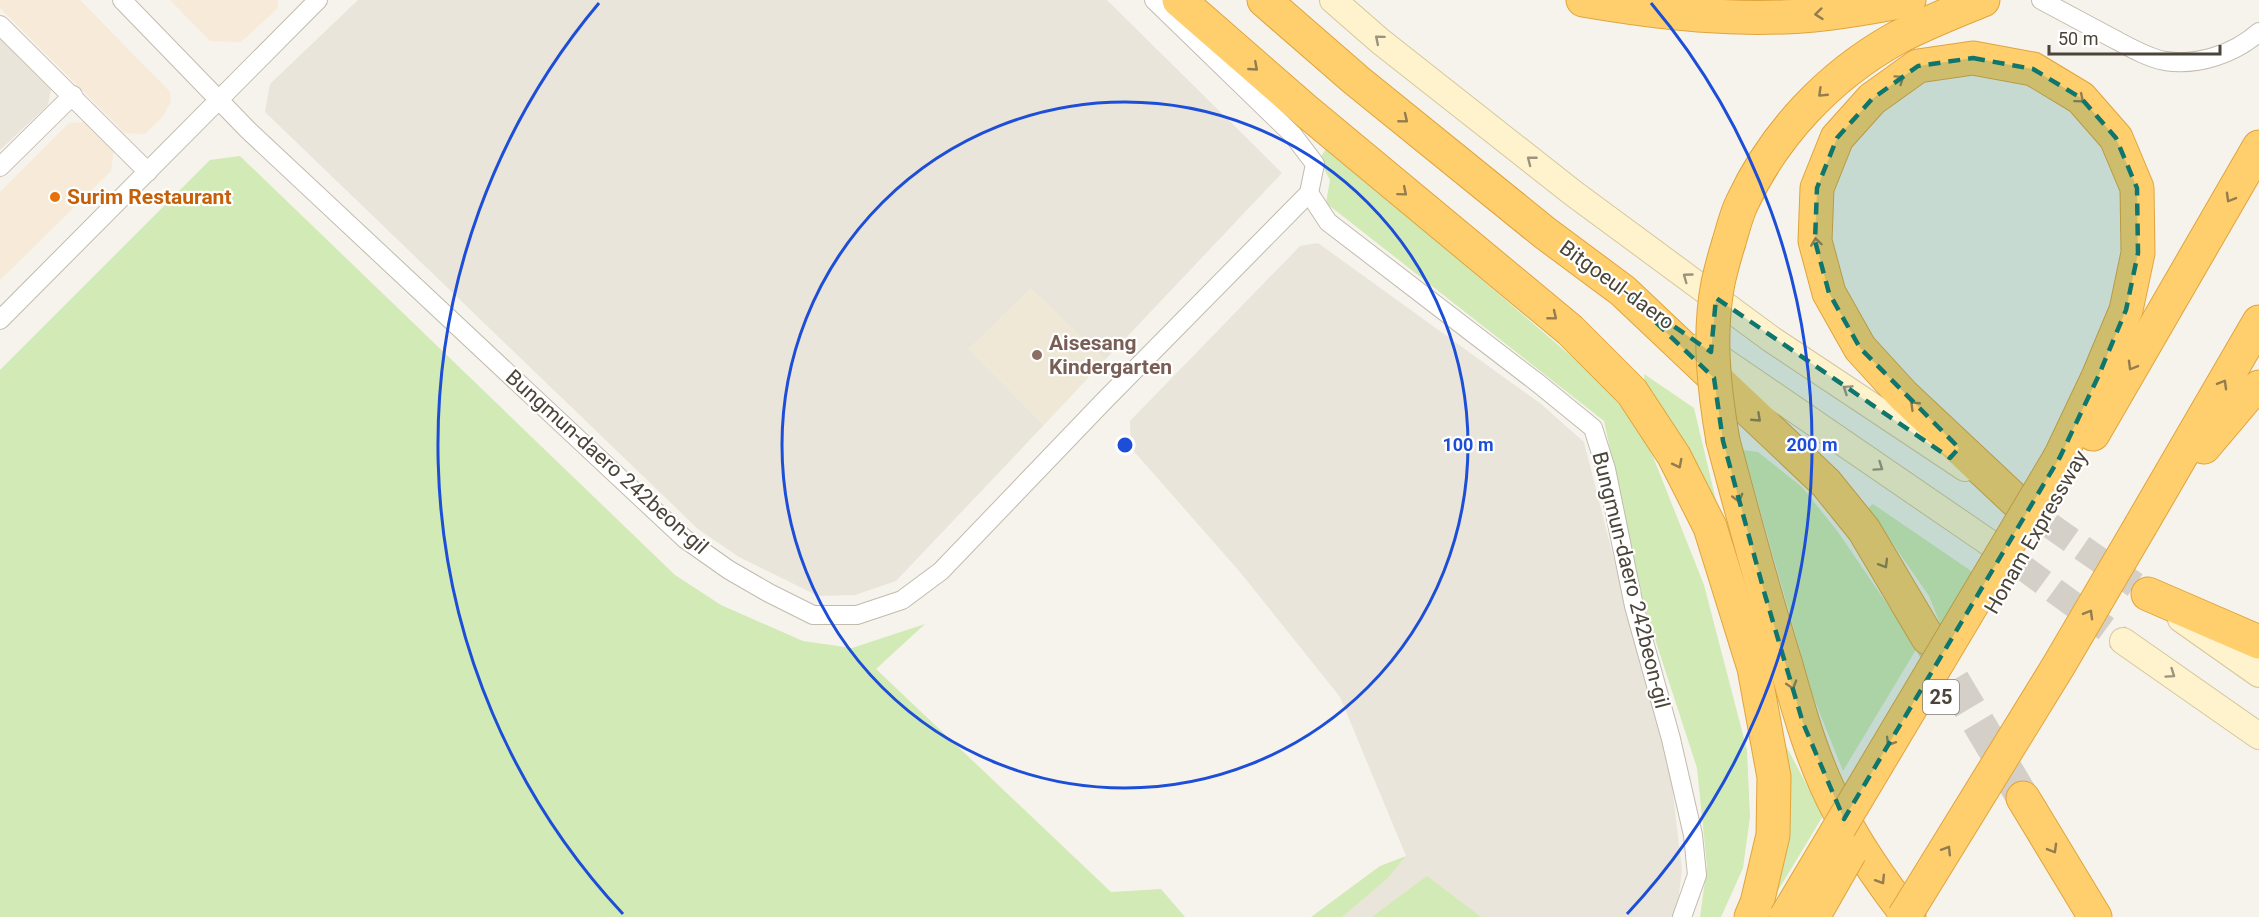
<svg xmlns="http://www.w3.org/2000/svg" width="2259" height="917" viewBox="0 0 2259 917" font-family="Roboto,sans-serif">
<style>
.residential{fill:#eae5da}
.commercial{fill:#f7ead8}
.education{fill:#efe8d6}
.green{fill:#d2eab5}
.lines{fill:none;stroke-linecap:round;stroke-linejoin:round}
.secondary-tunnel{stroke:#d4d0c8;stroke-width:26;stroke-dasharray:26 13;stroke-linecap:butt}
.highway-tunnel{stroke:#d4d0c8;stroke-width:33;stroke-dasharray:33 16;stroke-linecap:butt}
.street-casing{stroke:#c2bbae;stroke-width:20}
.secondary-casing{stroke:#d6c79b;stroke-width:28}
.highway-casing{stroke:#e0a43c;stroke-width:35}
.street{stroke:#fff;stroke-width:18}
.secondary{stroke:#fff3cd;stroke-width:26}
.highway{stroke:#ffcf6e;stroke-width:33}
.highway-bridge-casing{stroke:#e0a43c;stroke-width:35;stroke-linecap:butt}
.highway-bridge{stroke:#ffcf6e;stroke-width:33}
.oneway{stroke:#937c4e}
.oneway2{stroke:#9c937c}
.marked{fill:#0f766e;fill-opacity:0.2;stroke:#0f766e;stroke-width:4.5;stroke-dasharray:12 8;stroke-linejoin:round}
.ring{fill:none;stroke:#1d4ed8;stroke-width:3}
.food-dot{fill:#e8710a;stroke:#fff;stroke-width:2}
.education-dot{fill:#8d6e63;stroke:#fff;stroke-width:2}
.labels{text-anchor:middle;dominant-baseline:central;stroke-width:4.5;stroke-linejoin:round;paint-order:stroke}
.shield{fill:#fff;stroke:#817c74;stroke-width:1.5}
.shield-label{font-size:20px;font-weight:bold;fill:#4b4439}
.food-label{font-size:21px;font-weight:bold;fill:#c56008;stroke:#fff;text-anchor:start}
.street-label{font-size:21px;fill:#4b4439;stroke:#fff}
.education-label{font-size:21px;font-weight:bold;fill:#785e54;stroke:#fff;text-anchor:start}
.centre{fill:#1d4ed8;stroke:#fff;stroke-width:3}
.ring-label{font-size:18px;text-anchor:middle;font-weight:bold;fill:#1d4ed8;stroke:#fff;stroke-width:4.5;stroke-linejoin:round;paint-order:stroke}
</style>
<rect width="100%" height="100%" fill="#f6f3ec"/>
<!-- residential -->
<g class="residential">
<polygon points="358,0 1107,0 1282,173 1105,360 1031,289 969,349 1044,425 896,581 855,595 818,596 739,557 698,529 265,112 270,84"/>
<polygon points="0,37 51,89 48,105 0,150"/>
<polygon points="1318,243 1541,404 1584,442 1624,599 1669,760 1682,870 1677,910 1672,917 1342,917 1387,879 1406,856 1340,697 1240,572 1131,448 1130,421 1300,246"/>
</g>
<!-- commercial -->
<g class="commercial">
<polygon points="0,0 80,0 170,92 171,101 164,115 145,134 125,133 0,8"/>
<polygon points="170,0 278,0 278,8 241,42 210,41"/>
<polygon points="89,122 114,149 111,171 0,280 0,192 69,123"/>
</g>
<!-- education -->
<polygon class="education" points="1031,289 1105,360 1044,425 969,349"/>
<!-- green -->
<g class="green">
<polygon points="1327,147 1606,386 1648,444 1704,585 1747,750 1750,817 1743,868 1721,917 1700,917 1707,866 1697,768 1643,602 1604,421 1326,203 1330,180 1319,160"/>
<polygon points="240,156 675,575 721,605 803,641 852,648 925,624 876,669 1111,892 1161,889 1185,917 0,917 0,370 210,160"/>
<polygon points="1644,374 1694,408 1719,513 1646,395"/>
<polygon points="1743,450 1758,452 1802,487 1838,532 1917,648 1843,771 1813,696"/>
<polygon points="1873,504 1980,577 1945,636 1929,596 1868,508"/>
<polygon points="1783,740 1823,816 1768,907"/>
<polygon points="1406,856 1387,879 1342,917 1311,917 1380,866"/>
<polygon points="1427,876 1481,917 1372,917"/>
</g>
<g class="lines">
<!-- secondary-tunnel -->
<g class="secondary-tunnel">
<polyline points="2018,503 2148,594"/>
<polyline points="1991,544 2123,641"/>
</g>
<!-- highway-tunnel -->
<polyline class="highway-tunnel" points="1928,638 2023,798"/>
<!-- street casing -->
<g class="street-casing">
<g id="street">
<polyline points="122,0 248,130 685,539 729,570 769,593 813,615 857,615 902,600 941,571 1104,401 1309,193 1315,164 1293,135 1154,0"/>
<path d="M 2041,0 C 2065,13 2090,26 2114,39 C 2129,47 2148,58 2165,61 C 2198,66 2234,54 2259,32"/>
<polyline points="0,25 148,172"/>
<polyline points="0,167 73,95"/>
<polyline points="1309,193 1328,222 1539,384 1593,428 1606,469 1634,606 1671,739 1693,835 1697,875 1682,917"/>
<polyline points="0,320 318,0"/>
</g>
</g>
<!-- secondary casing -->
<g class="secondary-casing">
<g id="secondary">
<polyline points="1333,0 1380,41 1573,193 1771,339 1965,468"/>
<polyline points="1702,346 1991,544"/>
<polyline points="2181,619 2259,674"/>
<polyline points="2123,641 2259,736"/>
</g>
</g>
<!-- highway casing -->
<g class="highway-casing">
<g id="highway">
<polyline points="1179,0 1305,110 1570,330 1632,392 1674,456 1710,527 1754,668 1774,777 1773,835 1757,903 1751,917"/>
<polyline points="1264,0 1356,80 1545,233 1623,291 1826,483 1864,530 1928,638"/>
<path d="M 1583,0 C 1659,13 1737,22 1814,15 C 1846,12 1878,6 1909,0"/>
<path d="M 1729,242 C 1733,229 1736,215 1742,203 C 1774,134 1829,76 1895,39 C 1923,24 1954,12 1983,0"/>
<polyline points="2093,434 2259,147"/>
<path d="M 1723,441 C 1743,516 1763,591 1786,665 C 1800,715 1814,765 1839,811 C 1858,848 1883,884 1909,917"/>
<polyline points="2204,447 2248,395 2259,387"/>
<polyline points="2018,503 1903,395 1860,348 1829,293 1815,241 1817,188 1837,138 1872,99 1918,66 1973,58 2033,69 2081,98 2116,138 2137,188 2138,253 2126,310 2098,377 2060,457"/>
<polyline points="2141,525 2259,322"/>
<polyline points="2148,594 2259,642"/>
<polyline points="2023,798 2095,917"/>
</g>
</g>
<!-- street -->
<use href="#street" class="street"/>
<!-- secondary -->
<use href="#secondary" class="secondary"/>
<!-- highway -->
<use href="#highway" class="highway"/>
<!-- highway-bridge casing -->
<g class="highway-bridge-casing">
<g id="highway-bridge">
<path d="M 1723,441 C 1714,389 1708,335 1718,283 C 1721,269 1725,255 1729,242"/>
<polyline points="1786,917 2060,457"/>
<polyline points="1813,917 1850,852"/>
<polyline points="1904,917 2059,665 2141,525"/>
</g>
</g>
<!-- highway-bridge -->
<use href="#highway-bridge" class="highway-bridge"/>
</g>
<!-- one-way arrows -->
<defs><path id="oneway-chevron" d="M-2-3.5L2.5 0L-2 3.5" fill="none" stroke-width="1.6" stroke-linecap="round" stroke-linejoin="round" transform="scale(1.5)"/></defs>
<g class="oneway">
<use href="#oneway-chevron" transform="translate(1819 14) rotate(174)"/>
<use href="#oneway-chevron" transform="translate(1254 67) rotate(41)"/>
<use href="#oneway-chevron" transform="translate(1900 79) rotate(-35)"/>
<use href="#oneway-chevron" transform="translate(1822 93) rotate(136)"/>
<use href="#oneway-chevron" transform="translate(2080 99) rotate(40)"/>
<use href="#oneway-chevron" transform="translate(1404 119) rotate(39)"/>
<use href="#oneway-chevron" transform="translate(1403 192) rotate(40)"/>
<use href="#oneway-chevron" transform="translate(2230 198) rotate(120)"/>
<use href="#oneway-chevron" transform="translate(1816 242) rotate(-98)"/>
<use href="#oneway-chevron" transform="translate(1553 316) rotate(39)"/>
<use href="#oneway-chevron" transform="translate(2132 366) rotate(120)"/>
<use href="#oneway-chevron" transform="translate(2223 384) rotate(-60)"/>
<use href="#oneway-chevron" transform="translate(1914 405) rotate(-136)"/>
<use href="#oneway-chevron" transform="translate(1757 418) rotate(43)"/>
<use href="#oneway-chevron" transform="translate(1678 464) rotate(63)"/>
<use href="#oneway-chevron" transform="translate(1738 498) rotate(75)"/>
<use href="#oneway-chevron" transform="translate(1884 564) rotate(59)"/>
<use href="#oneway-chevron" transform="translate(2089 614) rotate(-60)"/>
<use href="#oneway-chevron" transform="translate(1792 685) rotate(73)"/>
<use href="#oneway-chevron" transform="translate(1890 742) rotate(121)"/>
<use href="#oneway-chevron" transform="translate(2053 849) rotate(60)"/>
<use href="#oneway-chevron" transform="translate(1947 850) rotate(-58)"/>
<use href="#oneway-chevron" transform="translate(1881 880) rotate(58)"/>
</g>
<g class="oneway2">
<use href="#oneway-chevron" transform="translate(1379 39) rotate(-140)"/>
<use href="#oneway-chevron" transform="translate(1531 160) rotate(-142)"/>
<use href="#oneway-chevron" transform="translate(1687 277) rotate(-144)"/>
<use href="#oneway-chevron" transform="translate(1847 389) rotate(-146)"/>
<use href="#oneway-chevron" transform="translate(1879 467) rotate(34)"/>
<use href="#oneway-chevron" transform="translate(2171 674) rotate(35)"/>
</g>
<!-- marked area -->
<path class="marked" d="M 1973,58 L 2033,69 L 2081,98 L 2116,138 L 2137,188 L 2138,253 L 2126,310 L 2098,377 L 2060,457 L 1844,819 L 1803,723 L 1765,595 L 1723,441 L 1714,378 L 1623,291 L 1711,352 L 1716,298 L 1950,458 L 1959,448 L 1860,348 L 1829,293 L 1815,241 L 1817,188 L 1837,138 L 1872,99 L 1918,66 Z"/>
<!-- distance rings -->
<g class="ring">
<circle cx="1125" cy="445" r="343"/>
<path d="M623 914A687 687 0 0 1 599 3M1651 3A687 687 0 0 1 1627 914"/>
</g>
<!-- markers -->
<circle class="food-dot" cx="55" cy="197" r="6"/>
<circle class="education-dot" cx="1037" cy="355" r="6"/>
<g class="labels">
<!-- shield labels -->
<rect class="shield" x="1923" y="680" width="36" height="34" rx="4.5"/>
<g class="shield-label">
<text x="1941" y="697">25</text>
</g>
<!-- food labels -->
<g class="food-label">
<text x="67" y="197">Surim Restaurant</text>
</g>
<!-- street labels -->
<g class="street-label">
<text transform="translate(1617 285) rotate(36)">Bitgoeul-daero</text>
<text transform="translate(607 462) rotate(42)">Bungmun-daero 242beon-gil</text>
<text transform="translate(2036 532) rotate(-60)">Honam Expressway</text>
<text transform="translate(1631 580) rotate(76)">Bungmun-daero 242beon-gil</text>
</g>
<!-- education labels -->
<g class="education-label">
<text x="1049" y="343">Aisesang<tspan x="1049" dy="24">Kindergarten</tspan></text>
</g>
</g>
<circle cx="1125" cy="445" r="9" class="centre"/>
<g class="ring-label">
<text x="1468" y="451">100 m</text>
<text x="1812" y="451">200 m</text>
</g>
<!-- scale -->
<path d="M2049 45v9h171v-9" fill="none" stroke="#4b4439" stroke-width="3"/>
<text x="2058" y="45" font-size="18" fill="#4b4439" stroke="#ffffff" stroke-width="4.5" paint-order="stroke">50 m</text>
</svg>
